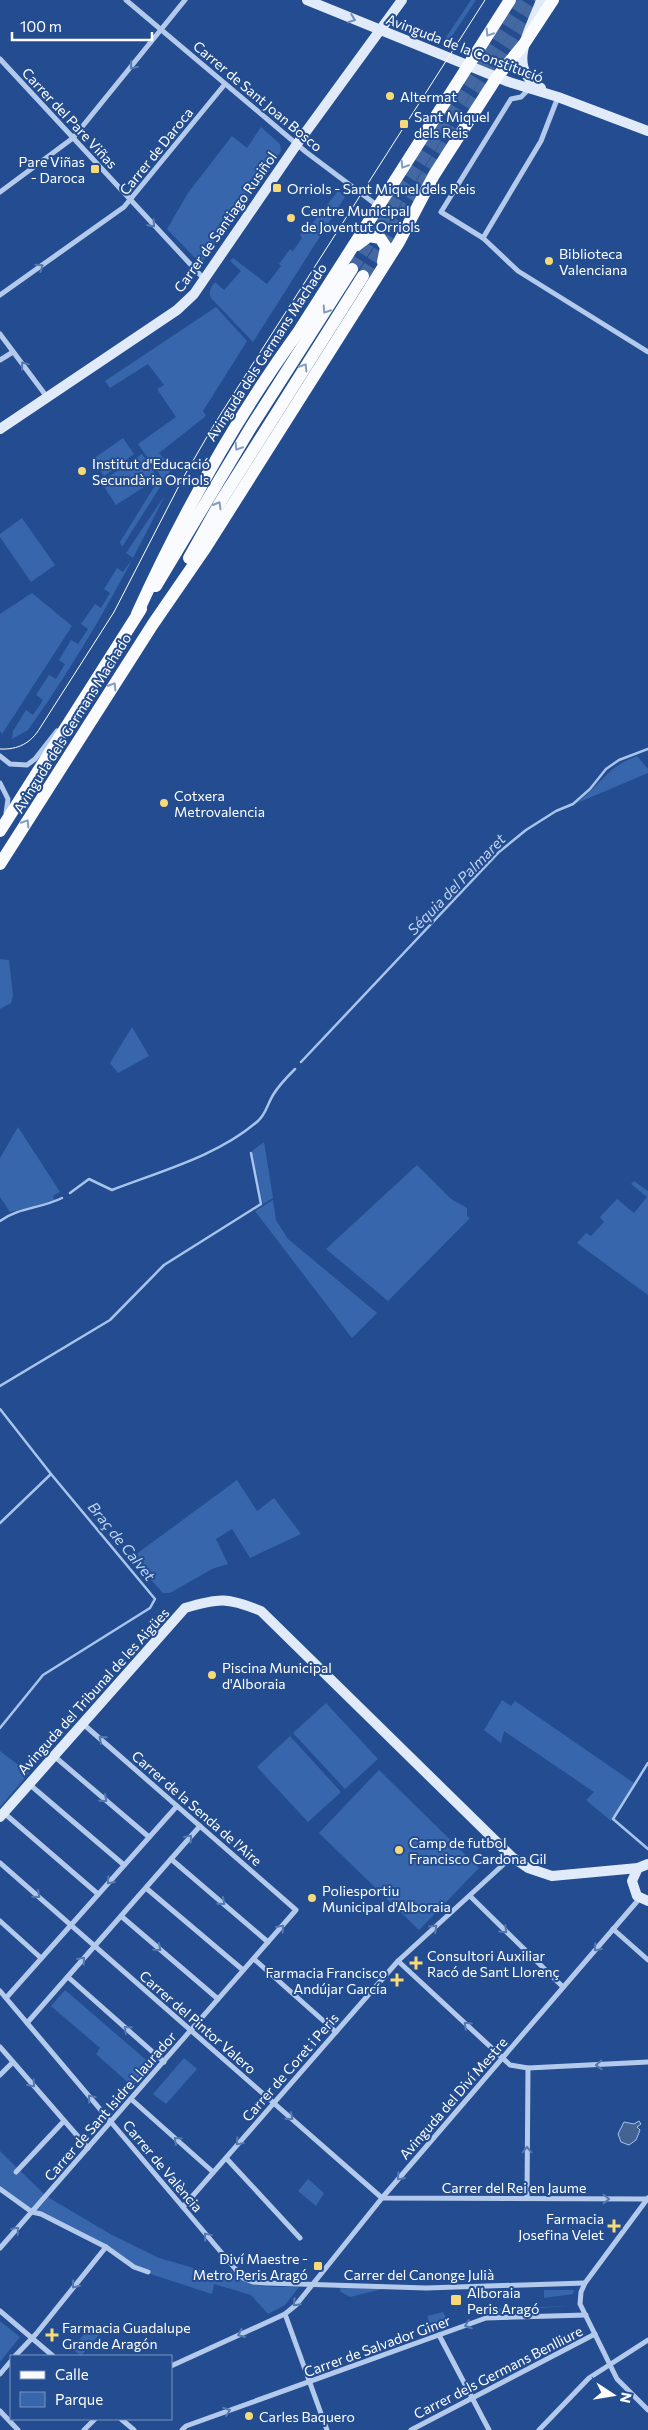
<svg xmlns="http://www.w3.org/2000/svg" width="648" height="2430" viewBox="0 0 648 2430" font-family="Commissioner,sans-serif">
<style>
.green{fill:#3766ad}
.water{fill:#446292;stroke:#a8c4ed}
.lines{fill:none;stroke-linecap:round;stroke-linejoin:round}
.stream{stroke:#a8c4ed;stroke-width:2.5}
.primary-tunnel{stroke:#4468a1;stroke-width:12;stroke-dasharray:12 6;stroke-linecap:butt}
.street{stroke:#b4caec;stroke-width:5}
.secondary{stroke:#e0eaf9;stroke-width:10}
.primary{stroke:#fafbff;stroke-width:12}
.tram{stroke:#fff;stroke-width:1}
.oneway{stroke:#6f8cba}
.oneway2{stroke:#849bc2}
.oneway3{stroke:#5679b0}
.poi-dot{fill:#f7d977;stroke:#234d90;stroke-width:2}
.labels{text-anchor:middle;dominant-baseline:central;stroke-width:4;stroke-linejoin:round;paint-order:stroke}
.street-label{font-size:14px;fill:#fff;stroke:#234d90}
.poi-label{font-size:14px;fill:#fff;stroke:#234d90;text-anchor:start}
.water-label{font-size:15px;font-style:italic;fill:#c0d5f3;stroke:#234d90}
</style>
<rect width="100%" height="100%" fill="#234d90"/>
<!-- green -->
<g class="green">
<polygon points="471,0 476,0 448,42 445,39"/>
<polygon points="261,127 280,144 281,151 204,260 198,261 167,229 188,193 232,136 247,148"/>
<path d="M 338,191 L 345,197 L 253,342 L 211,298 C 208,291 211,287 215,282 L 224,290 L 241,271 L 230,261 L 233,258 L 267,284 L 281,266 L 279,264 L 290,249 L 293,251 L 302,238 L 300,235 L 309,223 L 312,224 Z"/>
<polygon points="216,307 247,341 203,411 206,416 159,453 172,468 122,547 120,542 161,476 138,444 176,417 157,389 164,385 148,364 110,388 105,381"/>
<polygon points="123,438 134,454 104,476 93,459"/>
<polygon points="142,454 158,478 116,505 101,482"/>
<path d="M 165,495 C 125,577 81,656 28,730 L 12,739 L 13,731 L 26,710 L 33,715 L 43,700 L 36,695 L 49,675 L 56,679 L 65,664 L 59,660 L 71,640 L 78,644 L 88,629 L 81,624 L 95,604 L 101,608 L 110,593 L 104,589 L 117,568 L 123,572 L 133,558 L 126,553 Z"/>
<polygon points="22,518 55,565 31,582 0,537 0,534"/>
<polygon points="32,593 72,626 2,734 0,731 0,614"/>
<path d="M 637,756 L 648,769 L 648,773 L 577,803 C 602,784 605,768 637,756 Z"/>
<polygon points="0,959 9,960 13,995 11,1003 0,1009"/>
<polygon points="132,1027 149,1056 118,1073 110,1063"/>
<polygon points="18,1127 60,1192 53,1196 55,1200 46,1204 10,1212 0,1197 0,1158"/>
<polygon points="264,1142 273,1198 263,1204 252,1151"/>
<polygon points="417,1165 451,1199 467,1208 467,1216 470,1218 388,1301 326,1249"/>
<polygon points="634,1181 648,1191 648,1295 577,1243 586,1233 591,1236 604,1222 600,1217 617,1199 634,1213 647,1197 631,1184"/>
<polygon points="273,1200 276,1220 288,1239 377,1313 352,1338 255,1211"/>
<polygon points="237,1480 257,1511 274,1498 301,1534 250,1558 232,1529 216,1539 228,1564 212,1569 170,1593 163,1593 131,1558"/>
<polygon points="502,1700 511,1706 515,1701 634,1783 611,1821 586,1800 594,1792 504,1731 501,1743 484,1730"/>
<polygon points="326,1703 378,1759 345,1789 293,1733"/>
<polygon points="290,1736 341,1792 308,1822 257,1767"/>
<polygon points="0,1751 29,1773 0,1807"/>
<polygon points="379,1770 479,1868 419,1930 319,1833"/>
<polygon points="65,1990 152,2065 133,2087 96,2054 100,2048 51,2006"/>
<polygon points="184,2058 197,2069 166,2104 153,2094"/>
<path d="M 0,2151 L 46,2196 L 112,2235 L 159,2258 L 221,2276 L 231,2270 C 249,2290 275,2286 299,2287 L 285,2305 L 268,2314 L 251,2295 L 214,2284 L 212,2294 L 144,2272 L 107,2247 L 32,2212 L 0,2189 Z"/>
<polygon points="308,2179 324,2193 316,2206 298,2191"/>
<polygon points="339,2287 382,2289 350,2297 341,2292"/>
<polygon points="544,2290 574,2290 573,2294 544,2298"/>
<polygon points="569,2306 540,2308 540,2312 485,2314 484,2309"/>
<polygon points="443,2312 446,2318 442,2326 442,2330 433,2333 427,2316"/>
<polygon points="0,2321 20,2337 0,2362"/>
<polygon points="90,2327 99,2335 81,2356 72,2349"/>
</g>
<!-- water -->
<polygon class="water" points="639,2121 641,2124 637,2127 640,2130 636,2140 629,2145 621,2142 618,2134 624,2122 634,2124"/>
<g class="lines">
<!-- stream -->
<g class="stream">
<polyline points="301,1062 499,852 526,830 556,811 573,804 590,789 606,769 619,760 648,749"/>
<path d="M 70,1193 L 89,1179 L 112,1190 C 161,1171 218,1156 258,1121 C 266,1114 267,1105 273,1095 C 279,1085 287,1077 295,1069"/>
<path d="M 0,1221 C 19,1207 40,1209 62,1198"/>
<polyline points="0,1386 110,1320 164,1265 261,1204 251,1153"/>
<polyline points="0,1409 51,1474 155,1599 150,1608 43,1675 0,1728"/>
<polyline points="0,1523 51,1474"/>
<polyline points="648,1763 613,1819 648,1849"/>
</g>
<!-- primary-tunnel -->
<g class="primary-tunnel">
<polyline points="352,269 524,0"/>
<polyline points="363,276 538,0"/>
</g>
<!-- street -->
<g class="street">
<polyline points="126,0 306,152 378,206"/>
<polyline points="0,59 205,280"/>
<polyline points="529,89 521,97 511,99 441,212 483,238 518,271 648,352"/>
<polyline points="0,192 73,138 185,0"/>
<polyline points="483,238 541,141 558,97"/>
<polyline points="0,295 124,207 225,84"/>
<polyline points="0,334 47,397"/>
<polyline points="0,360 13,352"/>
<polyline points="0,756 10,764 27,765 35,759 57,731"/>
<polyline points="0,783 8,799 6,813"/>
<polyline points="54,1756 149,1837"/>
<polyline points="29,1784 124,1865"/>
<polyline points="4,1813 98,1894"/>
<polyline points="171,1859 268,1942"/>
<polyline points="0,1863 382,2198 647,2199"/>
<polyline points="146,1888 243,1970"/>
<polyline points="470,1896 563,1987"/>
<polyline points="121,1916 218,1999"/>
<polyline points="0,1921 41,1958"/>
<polyline points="613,1929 648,1960"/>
<polyline points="254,1959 336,2032"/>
<polyline points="398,1961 510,2065 528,2068 648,2062"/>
<polyline points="68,1977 164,2062"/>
<polyline points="0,1991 243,2278 253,2282 266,2283 426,2288 585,2283"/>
<polyline points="6,1998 177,1806"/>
<polyline points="27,2023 200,1826"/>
<polyline points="0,2047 88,2148"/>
<polyline points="0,2075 13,2062"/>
<polyline points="131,2099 213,2172"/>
<polyline points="226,2158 300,2238"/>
<polyline points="16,2172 64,2121"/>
<polyline points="0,2189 32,2212 41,2214 106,2247 134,2267 148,2272"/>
<polyline points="527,2198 528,2068"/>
<polyline points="648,2198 585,2283 581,2292 580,2304 617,2379 648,2410"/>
<polyline points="183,2207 398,1961 505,1863"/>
<polyline points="0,2248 296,1910 82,1723"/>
<polyline points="0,2311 53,2356"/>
<polyline points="285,2314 327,2430"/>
<polyline points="439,2335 489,2430"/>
<polyline points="15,2356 36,2334 106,2247"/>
<polyline points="171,2366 285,2314 296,2305 382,2198 640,1898"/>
<polyline points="0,2374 11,2361"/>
<polyline points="0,2411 18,2430"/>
<polyline points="121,2419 134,2430"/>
<polyline points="84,2430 95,2419"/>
<polyline points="182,2430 186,2426 486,2318 586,2315"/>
<polyline points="411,2430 595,2334"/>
<polyline points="539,2430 589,2378 648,2340"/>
</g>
<!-- secondary -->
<g class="secondary">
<polyline points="307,0 509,82 558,97 648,131"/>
<path d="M 541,0 C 532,27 504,69 541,88"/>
<polyline points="0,429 177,310 194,294 297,144 402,0"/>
<path d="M 0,1817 L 185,1608 C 219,1598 227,1597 261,1611 L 512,1857 L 528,1868 L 552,1876 L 638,1868"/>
<polyline points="648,1864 638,1868 632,1881 637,1896 648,1901"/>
</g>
<!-- primary -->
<g class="primary">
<polyline points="357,245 369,236 380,238 386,247 383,262"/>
<polyline points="189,558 221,501 363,276"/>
<polyline points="156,586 251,427 352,269"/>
<path d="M 137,614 C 182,515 235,419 299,331 L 510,0"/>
<polyline points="0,831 141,609"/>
<polyline points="0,864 153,624 206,547 399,242 434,175 497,77 524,44 553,0"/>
</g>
<!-- tram -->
<path class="tram" d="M 0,749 C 18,750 31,743 40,728 L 114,612 L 183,478 L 215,423 L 485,0"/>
</g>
<!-- one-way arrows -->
<defs><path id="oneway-chevron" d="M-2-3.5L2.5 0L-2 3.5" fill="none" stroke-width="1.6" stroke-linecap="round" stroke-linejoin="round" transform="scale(1.25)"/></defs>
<use class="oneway" href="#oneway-chevron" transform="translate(352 19) rotate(21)"/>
<g class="oneway2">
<use href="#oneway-chevron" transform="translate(489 33) rotate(122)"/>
<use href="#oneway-chevron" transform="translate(404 165) rotate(122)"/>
<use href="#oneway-chevron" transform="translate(326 310) rotate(123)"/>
<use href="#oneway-chevron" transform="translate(304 367) rotate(-58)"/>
<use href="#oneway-chevron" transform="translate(238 447) rotate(122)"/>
<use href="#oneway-chevron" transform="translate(218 505) rotate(-60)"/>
<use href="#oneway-chevron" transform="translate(113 686) rotate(-58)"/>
<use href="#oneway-chevron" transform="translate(26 823) rotate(-58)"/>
</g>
<g class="oneway3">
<use href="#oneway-chevron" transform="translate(133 66) rotate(129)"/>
<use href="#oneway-chevron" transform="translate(152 224) rotate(47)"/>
<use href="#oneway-chevron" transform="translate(40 267) rotate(-35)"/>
<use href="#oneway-chevron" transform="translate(24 365) rotate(-127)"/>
<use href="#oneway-chevron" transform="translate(102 1739) rotate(-139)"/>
<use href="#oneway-chevron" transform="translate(104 1799) rotate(41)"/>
<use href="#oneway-chevron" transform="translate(189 1838) rotate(-49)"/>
<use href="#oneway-chevron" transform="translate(110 1881) rotate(132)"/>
<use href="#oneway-chevron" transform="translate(37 1895) rotate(41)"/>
<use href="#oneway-chevron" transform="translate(222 1902) rotate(41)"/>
<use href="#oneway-chevron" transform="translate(281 1928) rotate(-49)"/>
<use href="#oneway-chevron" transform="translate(434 1928) rotate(-43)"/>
<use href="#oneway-chevron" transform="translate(504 1930) rotate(44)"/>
<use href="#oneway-chevron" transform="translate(158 1948) rotate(41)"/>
<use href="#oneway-chevron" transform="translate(597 1948) rotate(131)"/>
<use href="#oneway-chevron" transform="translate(82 1960) rotate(-49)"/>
<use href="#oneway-chevron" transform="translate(467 2025) rotate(-137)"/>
<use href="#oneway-chevron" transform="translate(127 2029) rotate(-138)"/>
<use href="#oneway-chevron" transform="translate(599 2065) rotate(178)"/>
<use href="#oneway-chevron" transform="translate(32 2084) rotate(49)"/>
<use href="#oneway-chevron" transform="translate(91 2098) rotate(-130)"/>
<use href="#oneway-chevron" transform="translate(290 2117) rotate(41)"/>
<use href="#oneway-chevron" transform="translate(177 2140) rotate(-138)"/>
<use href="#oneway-chevron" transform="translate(239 2142) rotate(131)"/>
<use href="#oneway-chevron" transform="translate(527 2150) rotate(-90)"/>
<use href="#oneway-chevron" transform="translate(400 2177) rotate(131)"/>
<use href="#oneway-chevron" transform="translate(606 2199)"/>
<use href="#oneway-chevron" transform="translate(16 2230) rotate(-49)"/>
<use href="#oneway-chevron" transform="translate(207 2236) rotate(-130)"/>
<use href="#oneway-chevron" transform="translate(75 2285) rotate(129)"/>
<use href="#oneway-chevron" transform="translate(296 2303) rotate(133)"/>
<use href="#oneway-chevron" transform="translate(468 2325) rotate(160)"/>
<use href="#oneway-chevron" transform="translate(241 2334) rotate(156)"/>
<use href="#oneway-chevron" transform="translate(227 2411) rotate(-20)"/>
</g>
<!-- markers -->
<g class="poi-dot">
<circle cx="390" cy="96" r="5"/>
<rect x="399" y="119" width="10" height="10" rx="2.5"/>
<rect x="90" y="164" width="10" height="10" rx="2.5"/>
<rect x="272" y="183" width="10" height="10" rx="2.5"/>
<circle cx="291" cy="218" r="5"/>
<circle cx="549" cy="261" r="5"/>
<circle cx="82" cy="471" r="5"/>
<circle cx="164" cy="803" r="5"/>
<circle cx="212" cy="1675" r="5"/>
<circle cx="399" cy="1850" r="5"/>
<circle cx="312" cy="1898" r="5"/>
<path d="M413.5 1955.5h5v5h5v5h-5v5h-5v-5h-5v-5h5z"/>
<path d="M394.5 1972.5h5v5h5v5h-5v5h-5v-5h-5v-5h5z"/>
<path d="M611.5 2218.5h5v5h5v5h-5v5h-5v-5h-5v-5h5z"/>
<rect x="313" y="2261" width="10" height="10" rx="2.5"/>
<rect x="450" y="2294" width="12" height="12" rx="2.5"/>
<path d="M49.5 2327.5h5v5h5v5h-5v5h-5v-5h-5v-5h5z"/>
<circle cx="249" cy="2416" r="5"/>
</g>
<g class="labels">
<!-- street labels -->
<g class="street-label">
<text transform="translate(465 48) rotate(21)">Avinguda de la Constitució</text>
<text transform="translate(258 96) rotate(40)">Carrer de Sant Joan Bosco</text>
<text transform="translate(70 118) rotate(47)">Carrer del Pare Viñas</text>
<text transform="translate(156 151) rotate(-51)">Carrer de Daroca</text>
<text transform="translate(225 222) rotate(-55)">Carrer de Santiago Rusiñol</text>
<text transform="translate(266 352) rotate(-57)">Avinguda dels Germans Machado</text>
<text transform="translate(72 723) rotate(-58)">Avinguda dels Germans Machado</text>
<text transform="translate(93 1691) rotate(-48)">Avinguda del Tribunal de les Aigües</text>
<text transform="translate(197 1808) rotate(41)">Carrer de la Senda de l'Aire</text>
<text transform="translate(198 2022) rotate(41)">Carrer del Pintor Valero</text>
<text transform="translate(290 2067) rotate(-49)">Carrer de Coret i Peris</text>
<text transform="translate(453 2098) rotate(-49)">Avinguda del Diví Mestre</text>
<text transform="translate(110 2106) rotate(-49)">Carrer de Sant Isidre Llaurador</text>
<text transform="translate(163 2166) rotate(50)">Carrer de València</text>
<text x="514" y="2187">Carrer del Rei en Jaume</text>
<text x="419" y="2274">Carrer del Canonge Julià</text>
<text transform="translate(377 2346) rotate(-20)">Carrer de Salvador Giner</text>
<text transform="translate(498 2372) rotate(-27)">Carrer dels Germans Benlliure</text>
</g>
<!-- poi labels -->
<g class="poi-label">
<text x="400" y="96">Altermat</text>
<text x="414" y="116">Sant Miquel<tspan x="414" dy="16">dels Reis</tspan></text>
<text x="85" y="161" text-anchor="end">Pare Viñas<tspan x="85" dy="16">- Daroca</tspan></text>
<text x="287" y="188">Orriols - Sant Miquel dels Reis</text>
<text x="301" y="210">Centre Municipal<tspan x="301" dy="16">de Joventut Orriols</tspan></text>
<text x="559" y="253">Biblioteca<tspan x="559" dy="16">Valenciana</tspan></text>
<text x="92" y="463">Institut d'Educació<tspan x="92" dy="16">Secundària Orriols</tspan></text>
<text x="174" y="795">Cotxera<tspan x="174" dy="16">Metrovalencia</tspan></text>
<text x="222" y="1667">Piscina Municipal<tspan x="222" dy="16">d'Alboraia</tspan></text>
<text x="409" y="1842">Camp de futbol<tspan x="409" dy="16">Francisco Cardona Gil</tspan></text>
<text x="322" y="1890">Poliesportiu<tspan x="322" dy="16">Municipal d'Alboraia</tspan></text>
<text x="427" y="1955">Consultori Auxiliar<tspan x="427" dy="16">Racó de Sant Llorenç</tspan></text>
<text x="387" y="1972" text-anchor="end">Farmacia Francisco<tspan x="387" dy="16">Andújar García</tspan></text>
<text x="604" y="2218" text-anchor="end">Farmacia<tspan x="604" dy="16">Josefina Velet</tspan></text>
<text x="308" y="2258" text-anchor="end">Diví Maestre -<tspan x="308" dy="16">Metro Peris Aragó</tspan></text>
<text x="467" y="2292">Alboraia<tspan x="467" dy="16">Peris Aragó</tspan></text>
<text x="62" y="2327">Farmacia Guadalupe<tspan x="62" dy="16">Grande Aragón</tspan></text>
<text x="259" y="2416">Carles Baquero</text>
</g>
<!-- water labels -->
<g class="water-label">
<text transform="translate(456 884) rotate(-46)">Séquia del Palmaret</text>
<text transform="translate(122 1541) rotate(51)">Braç de Calvet</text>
</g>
</g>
<!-- legend -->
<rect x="10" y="2355" width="162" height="65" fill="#234d90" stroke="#7b94bc"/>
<rect x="20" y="2371" width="25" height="8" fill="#fafbff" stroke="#7b94bc"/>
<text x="55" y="2380" font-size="15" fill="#ffffff">Calle</text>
<rect x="20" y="2392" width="25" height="15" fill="#3766ad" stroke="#7b94bc"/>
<text x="55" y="2405" font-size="15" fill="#ffffff">Parque</text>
<!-- north arrow -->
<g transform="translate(613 2395) rotate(102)" stroke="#234d90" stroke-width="4" paint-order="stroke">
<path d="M0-4L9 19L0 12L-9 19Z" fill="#ffffff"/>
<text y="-8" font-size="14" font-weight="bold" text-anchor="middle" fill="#ffffff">N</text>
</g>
<!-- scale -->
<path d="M12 32v8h140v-8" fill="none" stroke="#ffffff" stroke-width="2.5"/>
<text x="20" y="32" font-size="15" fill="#ffffff" stroke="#234d90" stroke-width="4" paint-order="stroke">100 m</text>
</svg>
